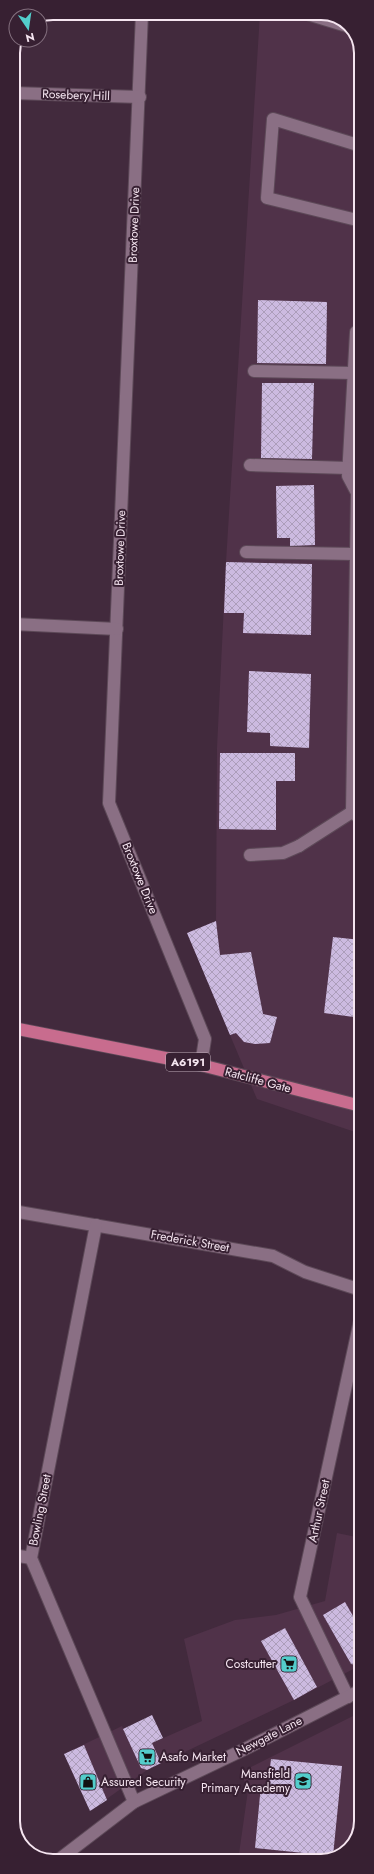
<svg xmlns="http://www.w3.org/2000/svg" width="374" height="1874" viewBox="0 0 374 1874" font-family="Jost,sans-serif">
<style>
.built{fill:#503249}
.building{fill:url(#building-cross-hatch)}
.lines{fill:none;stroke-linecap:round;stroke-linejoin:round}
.service-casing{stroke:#5d4958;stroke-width:14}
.minor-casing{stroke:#5d4958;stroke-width:14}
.tertiary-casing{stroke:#5d4958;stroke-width:14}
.primary-casing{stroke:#5d4958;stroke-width:14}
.service{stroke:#8a6f84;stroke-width:12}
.minor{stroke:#8a6f84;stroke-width:12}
.tertiary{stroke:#8a6f84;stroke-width:12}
.primary{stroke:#c86c8e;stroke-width:12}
.labels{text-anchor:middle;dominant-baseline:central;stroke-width:4;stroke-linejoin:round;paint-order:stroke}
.shield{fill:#372032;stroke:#bcaab7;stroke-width:1}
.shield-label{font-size:11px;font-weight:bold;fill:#f5e5f0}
.street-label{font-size:12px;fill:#f5e5f0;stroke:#372032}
.poi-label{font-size:12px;fill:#f5e5f0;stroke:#372032;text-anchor:end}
.rim{fill:none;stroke:#f5e5f0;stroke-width:2}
</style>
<defs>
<pattern id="building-cross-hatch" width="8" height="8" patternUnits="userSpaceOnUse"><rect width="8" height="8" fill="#ccbae0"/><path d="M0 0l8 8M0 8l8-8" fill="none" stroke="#ac9dba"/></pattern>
</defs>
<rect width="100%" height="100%" fill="#422a3d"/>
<!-- built -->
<g class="built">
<polygon points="260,13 326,13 349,25 361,48 361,1134 257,1099 187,933 216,921 217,748 226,562"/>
<polygon points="337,1533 361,1538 361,1665 294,1700 147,1770 90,1811 64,1754 122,1726 134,1751 202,1721 184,1639 235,1620 276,1615 325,1601"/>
<polygon points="361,1712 361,1821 351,1847 326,1861 238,1861 248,1790 241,1772"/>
</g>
<!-- building -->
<g class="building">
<polygon points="258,300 327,302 326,364 257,363"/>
<polygon points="262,383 314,383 312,459 261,458"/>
<polygon points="314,485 315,545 290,546 290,538 277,538 276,486"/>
<polygon points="226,562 312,564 311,635 243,633 244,613 224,613"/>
<polygon points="249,671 311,674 309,748 270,746 270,733 247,732"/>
<polygon points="220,753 295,753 295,781 276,781 276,830 219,829"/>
<polygon points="216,921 220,955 251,952 263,1014 277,1017 270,1043 255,1044 244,1042 236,1033 230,1035 187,933"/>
<polygon points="333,937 361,940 361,1018 324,1013"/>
<polygon points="345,1602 361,1630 361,1665 359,1666 351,1664 323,1615"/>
<polygon points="285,1628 317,1687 294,1700 261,1641"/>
<polygon points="152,1715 163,1738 152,1743 161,1763 147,1770 141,1768 123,1729"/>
<polygon points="84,1745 107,1800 90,1811 64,1754"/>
<polygon points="271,1759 342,1766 333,1856 255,1848 261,1785 268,1785"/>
<polygon points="355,1812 361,1812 361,1821 352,1844"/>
</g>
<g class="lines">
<!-- service casing -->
<g class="service-casing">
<g id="service">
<polyline points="304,13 350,27"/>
<polyline points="361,146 273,119 267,198 361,221"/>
<polyline points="356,332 348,476 357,493"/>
<polyline points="254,371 353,373"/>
<polyline points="250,465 348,468"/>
<polyline points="246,552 356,554"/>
<polyline points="250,855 283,853 299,846"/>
</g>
</g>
<!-- minor casing -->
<g class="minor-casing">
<g id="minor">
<polyline points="142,13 109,803 205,1039 201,1065"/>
<polyline points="13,93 140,97"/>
<polyline points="13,624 117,629"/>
<polyline points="352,812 357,493"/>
<polyline points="299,846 352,812 361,819"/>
<polyline points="13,1211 273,1256 305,1272 361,1290"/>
<polyline points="96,1225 31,1558 134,1802"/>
<polyline points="13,1555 31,1558"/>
<polyline points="348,1697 300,1597 361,1316"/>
</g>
</g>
<!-- tertiary casing -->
<g class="tertiary-casing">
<polyline id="tertiary" points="57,1861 134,1802 247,1748 361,1690"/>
</g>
<!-- primary casing -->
<g class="primary-casing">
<polyline id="primary" points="13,1028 201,1065 361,1106"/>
</g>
<!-- service -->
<use href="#service" class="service"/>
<!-- minor -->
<use href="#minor" class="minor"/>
<!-- tertiary -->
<use href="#tertiary" class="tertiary"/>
<!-- primary -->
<use href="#primary" class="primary"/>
</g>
<!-- icons -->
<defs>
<g id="supermarket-square" transform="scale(0.9)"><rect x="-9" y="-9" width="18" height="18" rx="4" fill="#53cdcb" stroke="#372032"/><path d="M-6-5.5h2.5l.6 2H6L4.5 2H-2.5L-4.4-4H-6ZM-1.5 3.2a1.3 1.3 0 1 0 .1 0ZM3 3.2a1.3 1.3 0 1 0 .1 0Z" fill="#111"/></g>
<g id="school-square" transform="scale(0.9)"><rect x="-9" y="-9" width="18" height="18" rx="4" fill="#53cdcb" stroke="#372032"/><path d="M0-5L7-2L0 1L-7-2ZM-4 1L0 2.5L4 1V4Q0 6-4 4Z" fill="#111"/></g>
<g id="shop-square" transform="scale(0.9)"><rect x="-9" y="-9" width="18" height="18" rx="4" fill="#53cdcb" stroke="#372032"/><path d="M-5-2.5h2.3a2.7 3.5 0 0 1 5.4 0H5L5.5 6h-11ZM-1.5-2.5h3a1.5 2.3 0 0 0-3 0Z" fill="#111"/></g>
</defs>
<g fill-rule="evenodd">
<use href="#supermarket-square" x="289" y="1664"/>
<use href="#supermarket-square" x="147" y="1757"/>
<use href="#school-square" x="303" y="1781"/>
<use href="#shop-square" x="88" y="1782"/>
</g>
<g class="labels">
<!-- shield labels -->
<rect class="shield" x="166" y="1053" width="44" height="18" rx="3"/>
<g class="shield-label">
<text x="188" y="1062">A6191</text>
</g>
<!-- street labels -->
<g class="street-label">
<text transform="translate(76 95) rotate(2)">Rosebery Hill</text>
<text transform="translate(134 225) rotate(-88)">Broxtowe Drive</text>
<text transform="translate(120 548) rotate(-88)">Broxtowe Drive</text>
<text transform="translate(140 878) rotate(68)">Broxtowe Drive</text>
<text transform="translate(258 1080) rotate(15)">Ratcliffe Gate</text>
<text transform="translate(190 1241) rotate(10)">Frederick Street</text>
<text transform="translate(40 1510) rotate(-79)">Bowling Street</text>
<text transform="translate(319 1511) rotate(-78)">Arthur Street</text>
<text transform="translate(269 1736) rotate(-27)">Newgate Lane</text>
</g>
<!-- poi labels -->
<g class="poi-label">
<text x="276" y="1664">Costcutter</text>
<text x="160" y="1757" text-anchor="start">Asafo Market</text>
<text x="290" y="1774">Mansfield<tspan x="290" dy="14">Primary Academy</tspan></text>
<text x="101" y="1782" text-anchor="start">Assured Security</text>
</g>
</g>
<!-- crop -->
<path d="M0 0H374V1874H0ZM53 20H321A33 33 0 0 1 354 53V1821A33 33 0 0 1 321 1854H53A33 33 0 0 1 20 1821V53A33 33 0 0 1 53 20Z" fill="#372032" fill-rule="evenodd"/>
<path class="rim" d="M53 20H321A33 33 0 0 1 354 53V1821A33 33 0 0 1 321 1854H53A33 33 0 0 1 20 1821V53A33 33 0 0 1 53 20Z"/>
<!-- north arrow -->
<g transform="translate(28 28) rotate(167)"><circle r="19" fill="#372032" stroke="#836f7e"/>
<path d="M0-3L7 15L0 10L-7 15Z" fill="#53cdcb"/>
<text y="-6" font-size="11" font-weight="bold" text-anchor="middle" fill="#f5e5f0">N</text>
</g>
</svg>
